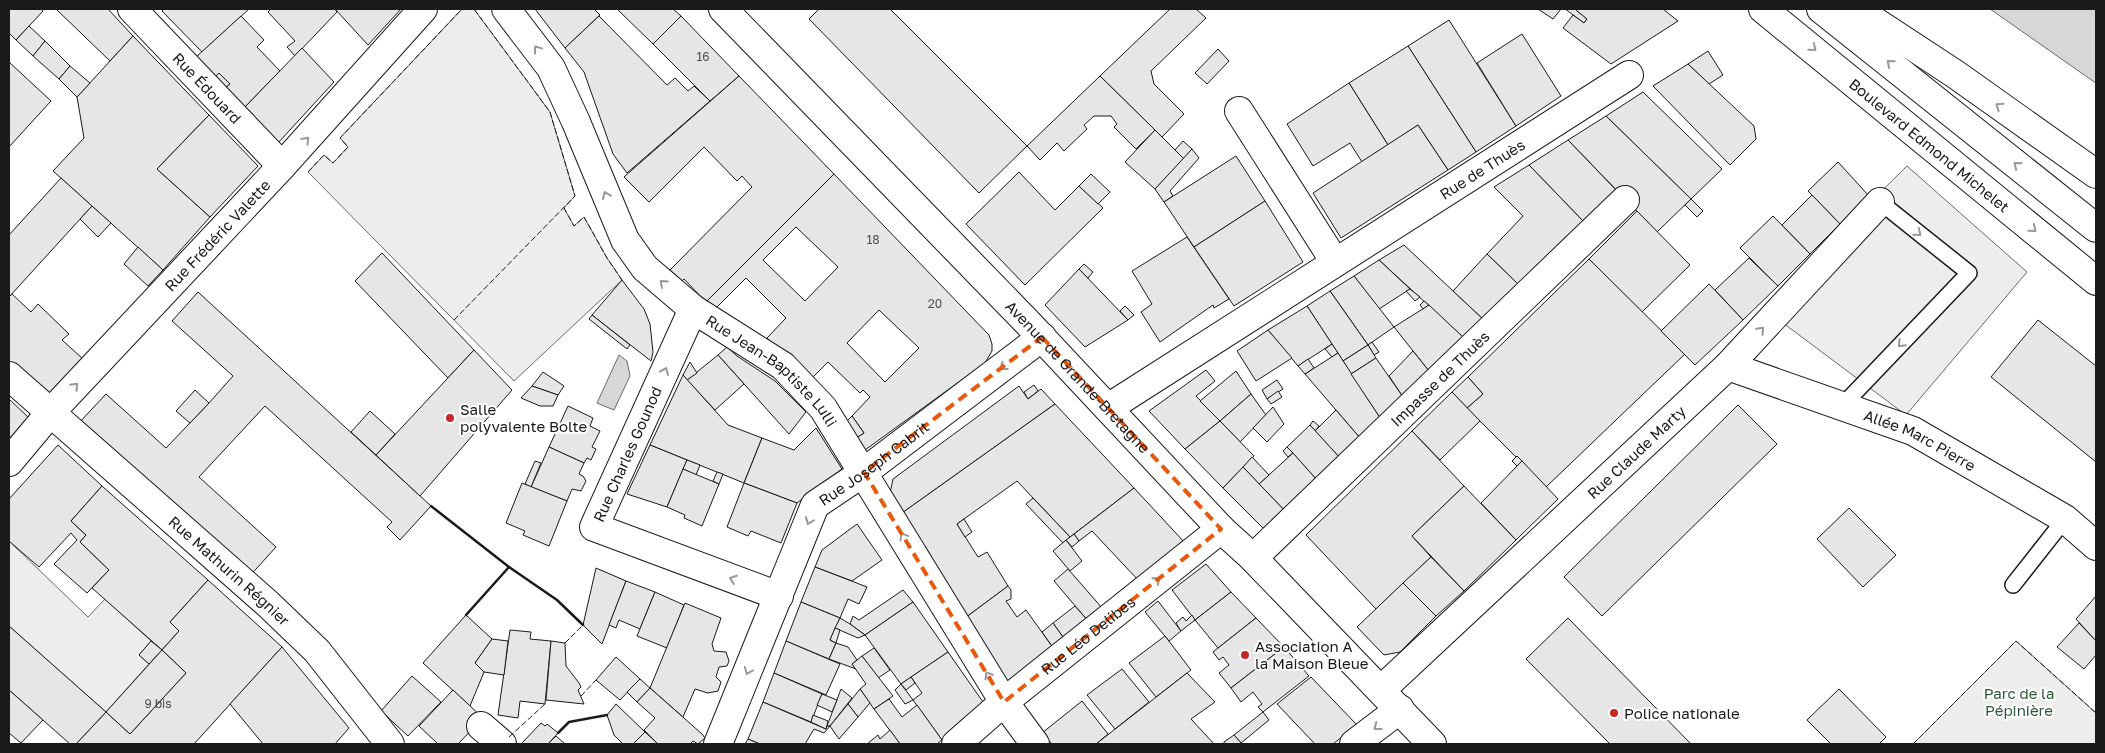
<svg xmlns="http://www.w3.org/2000/svg" width="2105" height="753" viewBox="0 0 2105 753" font-family="'Golos Text',sans-serif">
<style>
.built{fill:#ededed;stroke:#6a6a6a}
.water{fill:#d7d7d7;stroke:#6a6a6a}
.building{fill:#e6e6e6;stroke:#1a1a1a;fill-rule:evenodd}
.lines{fill:none;stroke-linecap:round;stroke-linejoin:round}
.lane-casing{stroke:#1a1a1a;stroke-width:18}
.street-casing{stroke:#1a1a1a;stroke-width:30}
.secondary-casing{stroke:#1a1a1a;stroke-width:30}
.highway-casing{stroke:#1a1a1a;stroke-width:30}
.lane{stroke:#fff;stroke-width:15}
.street{stroke:#fff;stroke-width:28}
.secondary{stroke:#fff;stroke-width:28}
.highway{stroke:#fff;stroke-width:28}
.fence{stroke:#1a1a1a;stroke-width:1;stroke-dasharray:6 2.5;stroke-linecap:butt}
.wall{stroke:#1a1a1a;stroke-width:2.5}
.oneway{stroke:#989898}
.marked{fill:none;stroke:#e8590c;stroke-width:4;stroke-dasharray:10 6;stroke-linejoin:round}
.poi-dot{fill:#c62828;stroke:#fff;stroke-width:2}
.labels{text-anchor:middle;dominant-baseline:central;stroke-width:4;stroke-linejoin:round;paint-order:stroke}
.number-label{font-size:12px;fill:#4d4d4d}
.street-label{font-size:15px;fill:#1a1a1a;stroke:#fff}
.poi-label{font-size:15px;fill:#1a1a1a;stroke:#fff;text-anchor:start}
.park-label{font-size:15px;fill:#2b5a34;stroke:#fff}
</style>
<rect width="100%" height="100%" fill="#fff"/>
<!-- built -->
<g class="built">
<polygon points="462,9 474,9 550,112 575,196 564,208 574,226 584,217 607,258 622,280 514,381 308,172 324,155 333,163 348,147 340,138"/>
<polygon points="1907,166 2027,272 1906,415 1763,308"/>
<polygon points="9,541 88,617 105,599 151,641 139,655 149,664 106,712 9,626"/>
<polygon points="2016,641 2096,713 2096,744 1913,744"/>
</g>
<!-- water -->
<g class="water">
<polygon points="1990,9 2096,9 2096,83 2090,79"/>
<polygon points="619,355 627,361 630,376 614,410 597,403"/>
</g>
<!-- building -->
<g class="building">
<polygon points="9,9 41,9 43,11 16,40 9,33"/>
<polygon points="56,9 108,9 133,36 110,61"/>
<polygon points="164,9 249,9 202,52 162,11"/>
<polygon points="271,9 335,9 337,12 295,56 287,47 295,41 268,12"/>
<polygon points="335,9 401,9 368,45"/>
<polygon points="535,9 594,9 600,15 565,48"/>
<polygon points="617,9 673,9 681,16 653,44"/>
<polygon points="819,9 890,9 1027,146 979,193 809,19"/>
<polygon points="1170,9 1196,9 1206,18 1151,71 1154,84 1184,114 1162,137 1100,76"/>
<polygon points="1538,9 1561,9 1553,19"/>
<polygon points="1565,9 1577,9 1576,10 1587,19 1584,23"/>
<polygon points="1577,9 1663,9 1678,21 1611,64 1563,28 1573,15 1584,23 1587,19 1576,10"/>
<polygon points="241,16 264,40 257,47 280,71 244,108 225,88 230,84 219,73 215,77 195,58"/>
<polygon points="599,16 667,85 675,78 688,91 694,86 710,101 627,173 613,154 584,72 565,48"/>
<polygon points="681,16 739,76 710,101 653,44"/>
<polygon points="1449,20 1516,126 1476,152 1408,46"/>
<polygon points="29,26 45,41 33,56 16,40"/>
<polygon points="1522,34 1561,96 1516,126 1477,63"/>
<polygon points="133,36 209,115 157,169 210,217 163,270 53,171 84,138 77,97"/>
<polygon points="45,41 70,66 59,79 33,56"/>
<polygon points="1408,46 1476,152 1448,170 1418,125 1388,145 1349,83"/>
<polygon points="302,48 334,82 278,143 244,108"/>
<polygon points="1218,49 1229,61 1207,84 1195,73"/>
<polygon points="1708,51 1723,75 1709,84 1688,64"/>
<polygon points="9,62 51,101 9,147"/>
<polygon points="1688,64 1754,126 1756,139 1730,165 1653,86"/>
<polygon points="70,66 90,83 77,97 59,79"/>
<polygon points="219,73 230,84 225,88 215,77"/>
<polygon points="739,76 834,174 706,302 684,279 682,281 670,270 752,187 742,176 737,181 704,147 649,202 624,177"/>
<polygon points="1100,76 1155,130 1136,149 1114,127 1117,124 1111,116 1094,116 1084,125 1087,129 1064,151 1057,143 1040,160 1027,146"/>
<polygon points="1349,83 1388,145 1362,162 1350,143 1313,166 1287,124"/>
<polygon points="1643,92 1722,169 1691,199 1606,116"/>
<polygon points="209,115 258,166 210,217 157,169"/>
<polygon points="1606,116 1691,199 1657,232 1568,140"/>
<polygon points="1418,125 1448,170 1341,238 1313,193"/>
<polygon points="1155,130 1184,159 1155,189 1125,162"/>
<polygon points="1568,140 1616,190 1583,221 1529,165"/>
<polygon points="1183,141 1192,149 1184,159 1175,150"/>
<polygon points="1192,149 1199,158 1170,191 1173,196 1164,202 1155,189"/>
<polygon points="1236,156 1265,201 1194,247 1164,202"/>
<polygon points="1838,162 1869,196 1840,224 1808,191"/>
<polygon points="1529,165 1583,221 1518,284 1487,254 1523,216 1494,187"/>
<polygon points="1019,172 1055,210 1079,186 1103,208 1025,285 966,224"/>
<path d="M 834,174 L 989,335 L 992,344 L 992,351 L 985,363 L 865,450 L 856,438 L 864,433 L 852,416 L 870,397 L 863,390 L 860,393 L 828,362 L 810,380 L 767,338 L 786,318 L 746,278 L 714,310 L 706,302 ZM 796,227 L 838,267 L 805,301 L 763,260 ZM 879,310 L 919,348 L 885,382 L 847,343 Z"/>
<polygon points="1091,174 1110,192 1098,204 1079,186"/>
<polygon points="61,178 92,206 9,297 9,235"/>
<polygon points="1812,195 1840,224 1810,254 1782,225"/>
<polygon points="1691,199 1703,211 1697,217 1685,205"/>
<polygon points="1265,201 1303,262 1234,306 1194,247"/>
<polygon points="92,206 111,223 98,237 80,219"/>
<polygon points="1637,211 1690,265 1642,312 1589,259"/>
<polygon points="1773,216 1810,254 1778,286 1740,248"/>
<polygon points="1187,237 1229,299 1214,308 1213,305 1160,342 1141,312 1152,304 1132,271"/>
<polygon points="1404,245 1483,319 1464,338 1379,260"/>
<polygon points="138,247 163,270 148,286 124,264"/>
<polygon points="382,253 474,350 448,378 355,281"/>
<polygon points="1487,254 1518,284 1483,319 1453,291"/>
<polygon points="1749,258 1778,286 1743,320 1715,290"/>
<polygon points="1589,259 1685,354 1546,487 1467,408 1483,394 1468,377"/>
<polygon points="1379,260 1410,289 1379,309 1354,276"/>
<polygon points="1084,264 1093,272 1088,278 1079,269"/>
<polygon points="1079,269 1128,320 1085,347 1045,305"/>
<polygon points="1354,276 1394,327 1368,345 1330,291"/>
<polygon points="622,280 644,309 650,324 653,352 651,361 592,315"/>
<polygon points="1709,284 1743,320 1695,365 1661,331"/>
<polygon points="1410,289 1420,297 1415,301 1406,291"/>
<polygon points="1330,291 1368,345 1343,361 1307,306"/>
<polygon points="198,292 431,506 400,540 387,527 392,522 265,406 199,477 276,547 248,578 77,425 106,394 166,448 209,403 233,376 172,321"/>
<polygon points="12,294 31,312 38,304 69,334 62,340 82,358 44,400 9,368 9,297"/>
<polygon points="1424,301 1429,305 1423,309 1420,305"/>
<polygon points="1429,305 1464,338 1429,371 1394,327"/>
<polygon points="1125,306 1134,315 1128,320 1120,311"/>
<polygon points="1307,306 1332,344 1298,366 1268,330"/>
<polygon points="592,315 630,345 627,349 589,319"/>
<polygon points="2038,320 2096,366 2096,462 1991,377"/>
<polygon points="1268,330 1292,358 1256,381 1237,351"/>
<polygon points="1372,342 1379,352 1374,355 1368,345"/>
<polygon points="1332,344 1338,353 1332,357 1325,349"/>
<polygon points="1368,345 1376,358 1351,374 1343,361"/>
<polygon points="727,347 737,356 775,381 806,412 789,434 718,355"/>
<polygon points="474,350 512,390 420,496 376,455"/>
<polygon points="1413,351 1429,371 1403,397 1389,376"/>
<polygon points="1338,353 1381,419 1360,438 1305,374"/>
<polygon points="718,355 744,384 715,410 687,380"/>
<polygon points="1376,358 1403,397 1381,419 1351,374"/>
<polygon points="1308,359 1314,368 1305,374 1298,366"/>
<polygon points="690,362 697,373 687,380 683,375"/>
<polygon points="1206,370 1215,381 1196,396 1220,421 1185,449 1149,411"/>
<polygon points="1236,371 1251,394 1220,421 1200,401"/>
<polygon points="543,372 564,386 558,395 532,386"/>
<polygon points="683,375 728,425 762,438 744,483 650,445"/>
<polygon points="1468,377 1483,394 1467,408 1452,392"/>
<polygon points="1277,380 1283,389 1267,399 1262,390"/>
<polygon points="1034,385 1038,391 1028,399 1024,392"/>
<polygon points="532,386 558,395 553,406 540,406 521,398"/>
<polygon points="1019,386 1028,399 1041,389 1055,404 902,513 890,493 893,479"/>
<polygon points="195,390 209,403 190,423 176,411"/>
<polygon points="1278,391 1282,397 1271,404 1267,399"/>
<polygon points="1452,392 1480,421 1440,460 1412,431"/>
<polygon points="1251,394 1266,415 1240,442 1220,421"/>
<polygon points="9,399 28,417 9,439"/>
<polygon points="1055,404 1134,488 1070,537 1017,481 957,524 978,557 987,552 1008,586 965,618 930,559 932,558 925,546 923,547 902,513"/>
<polygon points="1738,405 1777,444 1602,616 1564,577"/>
<polygon points="568,406 593,418 590,426 600,431 592,447 596,449 591,460 587,458 584,463 549,447"/>
<polygon points="1273,407 1284,424 1267,442 1253,428"/>
<polygon points="1336,410 1360,438 1340,458 1315,431"/>
<polygon points="370,411 395,434 376,455 351,432"/>
<polygon points="852,416 864,433 856,438 845,423"/>
<polygon points="1220,421 1254,456 1223,488 1185,449"/>
<polygon points="1313,421 1319,426 1315,431 1310,425"/>
<polygon points="1310,425 1340,458 1317,480 1287,447"/>
<polygon points="816,428 842,469 797,503 744,483 762,438 794,450"/>
<polygon points="1412,431 1464,486 1412,536 1431,557 1376,609 1306,535"/>
<polygon points="58,445 102,486 71,521 86,535 80,542 109,570 87,593 54,564 77,540 71,533 39,567 9,541 9,499"/>
<polygon points="650,445 687,460 667,507 627,494"/>
<polygon points="549,447 584,463 579,474 583,476 586,481 581,491 572,489 567,501 531,487"/>
<polygon points="1287,447 1293,453 1288,457 1283,451"/>
<polygon points="1293,453 1317,480 1286,512 1259,484"/>
<polygon points="1517,456 1522,461 1517,466 1512,461"/>
<polygon points="1252,457 1269,475 1259,484 1243,467"/>
<polygon points="687,460 700,465 696,475 683,469"/>
<polygon points="535,461 541,463 531,487 525,484"/>
<polygon points="1522,461 1558,499 1516,540 1481,503"/>
<polygon points="1243,467 1286,512 1266,531 1223,488"/>
<polygon points="683,469 719,484 702,526 684,518 685,515 667,507"/>
<polygon points="717,472 723,474 719,484 713,481"/>
<polygon points="522,483 567,501 549,546 523,535 525,531 506,523"/>
<polygon points="744,483 797,503 781,543 751,531 748,536 727,527"/>
<polygon points="102,486 208,580 170,622 179,631 162,650 92,588 109,570 80,542 86,535 71,521"/>
<polygon points="1464,486 1516,540 1464,591 1412,536"/>
<polygon points="1134,488 1186,544 1139,581 1092,531 1079,541 1074,534"/>
<polygon points="1033,498 1070,537 1063,543 1026,504"/>
<polygon points="1849,508 1896,555 1863,587 1817,539"/>
<polygon points="964,519 972,532 965,537 957,524"/>
<polygon points="857,524 882,560 852,581 815,567 822,550"/>
<polygon points="1074,534 1079,541 1072,547 1066,540"/>
<polygon points="1066,540 1082,561 1070,571 1053,551"/>
<polygon points="1431,557 1464,591 1436,616 1403,583"/>
<polygon points="1206,564 1231,592 1195,620 1172,590"/>
<polygon points="815,567 867,587 859,604 848,599 840,618 801,602"/>
<polygon points="596,568 626,581 602,644 583,625"/>
<polygon points="1068,569 1103,609 1088,621 1054,581"/>
<polygon points="208,580 282,647 194,744 76,744 106,712 130,734 186,673 162,650 179,631 170,622"/>
<polygon points="626,581 655,592 640,629 619,620 616,628 609,625"/>
<polygon points="1403,583 1436,616 1400,652 1384,655 1357,627"/>
<polygon points="1008,586 1011,590 1011,599 1006,601 1017,617 1026,610 1054,649 1009,683 965,618"/>
<polygon points="903,590 913,602 865,635 850,624 853,616 859,620"/>
<polygon points="655,592 684,605 667,648 637,636"/>
<polygon points="1231,592 1256,618 1218,648 1195,620"/>
<polygon points="2096,596 2096,641 2076,619"/>
<polygon points="1158,601 1181,631 1169,641 1145,612"/>
<polygon points="801,602 840,618 830,640 836,643 829,659 786,641"/>
<polygon points="913,602 948,652 901,684 865,635"/>
<polygon points="685,603 721,618 712,644 714,651 726,652 729,661 727,666 719,667 716,677 721,682 718,691 708,693 695,689 683,717 650,688"/>
<polygon points="1075,606 1088,621 1065,640 1053,623"/>
<polygon points="466,615 492,639 475,663 484,672 470,706 423,663"/>
<polygon points="1192,615 1195,620 1181,631 1176,623 1183,617 1186,621"/>
<polygon points="840,618 850,624 865,635 858,638 835,628"/>
<polygon points="1256,618 1284,647 1231,688 1219,673 1229,665 1223,657 1219,660 1213,652"/>
<polygon points="1568,618 1691,744 1610,744 1526,659"/>
<polygon points="1053,623 1065,640 1054,649 1042,632"/>
<polygon points="2079,623 2096,641 2096,655 2084,669 2057,647"/>
<polygon points="9,626 106,712 76,744 70,744 9,690"/>
<polygon points="835,628 840,630 836,643 830,640"/>
<polygon points="510,630 531,632 530,639 551,641 545,704 520,701 518,718 498,715"/>
<polygon points="1165,636 1191,670 1156,697 1129,663"/>
<polygon points="492,639 508,641 504,675 484,672 475,663"/>
<polygon points="151,641 162,650 149,664 139,655"/>
<polygon points="551,641 565,643 566,666 579,683 581,687 578,690 584,704 546,700"/>
<polygon points="786,641 840,664 826,695 774,673"/>
<polygon points="836,643 848,647 857,660 852,664 856,669 829,659"/>
<polygon points="282,647 349,728 335,744 263,744 230,704"/>
<polygon points="1284,647 1309,676 1263,712 1258,707 1262,704 1253,692 1241,702 1231,688"/>
<polygon points="874,648 890,670 878,678 862,656"/>
<polygon points="162,650 186,673 130,734 106,712"/>
<polygon points="948,652 983,702 942,740 913,700 922,693 911,677"/>
<polygon points="862,656 893,696 874,709 860,689 866,684 852,664"/>
<polygon points="616,657 640,679 620,700 596,680"/>
<polygon points="1122,669 1149,702 1115,729 1087,695"/>
<polygon points="774,673 822,694 811,722 763,702"/>
<polygon points="1187,673 1215,702 1191,719 1214,744 1096,744"/>
<polygon points="412,676 441,702 408,736 381,711"/>
<polygon points="911,677 915,683 906,690 901,684"/>
<polygon points="1311,677 1357,725 1333,744 1315,744 1277,704"/>
<polygon points="640,679 650,688 637,702 627,692"/>
<polygon points="901,684 913,700 905,704 895,690"/>
<polygon points="650,688 702,734 705,738 698,744 693,741 690,744 658,744 644,730 655,718 637,702"/>
<polygon points="841,689 852,698 830,726 827,726"/>
<polygon points="860,689 870,703 858,717 848,704"/>
<polygon points="1839,689 1886,737 1879,744 1831,744 1807,720"/>
<polygon points="9,690 43,720 21,743 9,733"/>
<polygon points="453,690 483,718 458,744 438,744 419,726"/>
<polygon points="822,694 837,700 832,712 817,705"/>
<polygon points="889,699 902,717 917,705 942,740 937,744 900,744 874,709"/>
<polygon points="1082,701 1108,734 1096,744 1052,744 1042,733"/>
<polygon points="763,702 826,729 827,726 830,726 824,733 814,729 805,744 760,744 748,739"/>
<polygon points="616,704 645,732 633,744 623,744 614,735 607,715"/>
<polygon points="848,704 858,717 839,739 830,726"/>
<polygon points="1263,712 1269,720 1241,743 1234,735"/>
<polygon points="813,715 828,721 826,729 811,722"/>
<polygon points="541,723 545,726 547,724 558,733 548,744 521,744"/>
<polygon points="890,730 900,744 867,744 878,735 880,739"/>
<polygon points="645,732 658,744 633,744"/>
<polygon points="1234,735 1242,744 1224,744 1224,742"/>
<polygon points="556,736 565,744 548,744"/>
<polygon points="748,739 760,744 745,744"/>
</g>
<g class="lines">
<!-- lane casing -->
<g class="lane-casing">
<g id="lane">
<polyline points="1843,405 1969,273 1880,202"/>
<polyline points="2013,585 2065,519"/>
</g>
</g>
<!-- street casing -->
<g class="street-casing">
<g id="street">
<path id="s1" d="M 132,9 L 282,166"/>
<path id="s2" d="M 506,9 L 551,68 L 576,122 L 625,240 L 645,268 L 693,309 L 783,366 L 823,408 L 1004,702 L 1035,744"/>
<polyline points="1239,111 1335,262"/>
<polyline points="693,309 594,527 779,596"/>
<path id="s3" d="M 1728,366 L 1913,431 L 2065,519 L 2096,546"/>
<path id="s4" d="M 9,376 L 268,604 L 317,651 L 390,744"/>
<path id="s5" d="M 1108,408 L 1629,75"/>
<path id="s6" d="M 9,462 L 50,413 L 282,166 L 423,9"/>
<path id="s7" d="M 1253,558 L 1625,200"/>
<path id="s8" d="M 1381,690 L 1728,366 L 1880,202"/>
<polyline points="481,726 502,744"/>
<path id="s9" d="M 718,744 L 815,505 L 864,472 L 1042,337"/>
<path id="s10" d="M 956,744 L 1004,702 L 1221,529"/>
<polyline points="1354,744 1400,709"/>
</g>
</g>
<!-- secondary casing -->
<g class="secondary-casing">
<g id="secondary">
<path id="s11" d="M 723,9 L 1028,323 L 1221,529 L 1253,558 L 1432,744"/>
</g>
</g>
<!-- highway casing -->
<g class="highway-casing">
<g id="highway">
<path id="s12" d="M 1763,9 L 2096,281"/>
<polyline points="1821,9 2096,228"/>
<polyline points="1856,9 1955,74 2096,174"/>
</g>
</g>
<!-- lane -->
<use href="#lane" class="lane"/>
<!-- street -->
<use href="#street" class="street"/>
<!-- secondary -->
<use href="#secondary" class="secondary"/>
<!-- highway -->
<use href="#highway" class="highway"/>
<!-- fence -->
<g class="fence">
<polyline points="308,172 324,155 333,163 348,147 340,138 462,9"/>
<polyline points="564,208 574,226 584,217 607,258 622,280"/>
<polyline points="454,320 575,196 550,112 474,9"/>
<polyline points="565,643 583,625"/>
<polyline points="581,696 596,680"/>
<polyline points="509,737 545,704"/>
<polyline points="1913,744 2016,641 2096,713"/>
</g>
<!-- wall -->
<g class="wall">
<polyline points="431,506 509,567"/>
<polyline points="466,615 509,567 557,600 583,625"/>
<polyline points="558,733 569,722 607,715"/>
</g>
</g>
<!-- one-way arrows -->
<defs><path id="oneway-chevron" d="M-2-3.5L2.5 0L-2 3.5" fill="none" stroke-width="1.6" stroke-linecap="round" stroke-linejoin="round" transform="scale(1.25)"/></defs>
<g class="oneway">
<use href="#oneway-chevron" transform="translate(1813 48) rotate(39)"/>
<use href="#oneway-chevron" transform="translate(537 49) rotate(-127)"/>
<use href="#oneway-chevron" transform="translate(1890 63) rotate(-141)"/>
<use href="#oneway-chevron" transform="translate(1999 106) rotate(-145)"/>
<use href="#oneway-chevron" transform="translate(306 140) rotate(-48)"/>
<use href="#oneway-chevron" transform="translate(2017 165) rotate(-141)"/>
<use href="#oneway-chevron" transform="translate(606 195) rotate(-113)"/>
<use href="#oneway-chevron" transform="translate(2033 229) rotate(39)"/>
<use href="#oneway-chevron" transform="translate(1918 233) rotate(39)"/>
<use href="#oneway-chevron" transform="translate(663 283) rotate(-138)"/>
<use href="#oneway-chevron" transform="translate(1761 330) rotate(-47)"/>
<use href="#oneway-chevron" transform="translate(1901 344) rotate(134)"/>
<use href="#oneway-chevron" transform="translate(1003 367) rotate(143)"/>
<use href="#oneway-chevron" transform="translate(665 371) rotate(-66)"/>
<use href="#oneway-chevron" transform="translate(75 386) rotate(-47)"/>
<use href="#oneway-chevron" transform="translate(809 521) rotate(112)"/>
<use href="#oneway-chevron" transform="translate(903 536) rotate(-121)"/>
<use href="#oneway-chevron" transform="translate(733 579) rotate(-159)"/>
<use href="#oneway-chevron" transform="translate(1157 580) rotate(-39)"/>
<use href="#oneway-chevron" transform="translate(748 671) rotate(112)"/>
<use href="#oneway-chevron" transform="translate(988 675) rotate(-121)"/>
<use href="#oneway-chevron" transform="translate(1377 727) rotate(142)"/>
</g>
<!-- marked area -->
<path class="marked" d="M 1042,337 L 1221,529 L 1004,702 L 864,472 Z"/>
<!-- markers -->
<g class="poi-dot">
<circle cx="450" cy="418" r="5"/>
<circle cx="1245" cy="655" r="5"/>
<circle cx="1614" cy="713" r="5"/>
</g>
<g class="labels">
<!-- number labels -->
<g class="number-label">
<text x="703" y="56">16</text>
<text x="873" y="239">18</text>
<text x="935" y="303">20</text>
<text x="158" y="703">9 bis</text>
</g>
<!-- street labels -->
<g class="street-label">
<text stroke="none"><textPath href="#s1" startOffset="109">Rue Édouard</textPath></text>
<text stroke="none"><textPath href="#s12" startOffset="215">Boulevard Edmond Michelet</textPath></text>
<text stroke="none"><textPath href="#s5" startOffset="444">Rue de Thuès</textPath></text>
<text stroke="none"><textPath href="#s6" startOffset="308">Rue Frédéric Valette</textPath></text>
<text stroke="none"><textPath href="#s2" startOffset="460">Rue Jean-Baptiste Lulli</textPath></text>
<text stroke="none"><textPath href="#s11" startOffset="511">Avenue de Grande-Bretagne</textPath></text>
<text stroke="none"><textPath href="#s7" startOffset="259">Impasse de Thuès</textPath></text>
<text stroke="none"><textPath href="#s3" startOffset="206">Allée Marc Pierre</textPath></text>
<text stroke="none"><textPath href="#s8" startOffset="349">Rue Claude Marty</textPath></text>
<text transform="translate(627 454) rotate(-66)">Rue Charles Gounod</text>
<text stroke="none"><textPath href="#s9" startOffset="330">Rue Joseph Cabrit</textPath></text>
<text stroke="none"><textPath href="#s4" startOffset="294">Rue Mathurin Régnier</textPath></text>
<text stroke="none"><textPath href="#s10" startOffset="171">Rue Léo Delibes</textPath></text>
</g>
<!-- poi labels -->
<g class="poi-label">
<text x="460" y="409">Salle<tspan x="460" dy="17">polyvalente Bolte</tspan></text>
<text x="1255" y="646">Association A<tspan x="1255" dy="17">la Maison Bleue</tspan></text>
<text x="1624" y="713">Police nationale</text>
</g>
<!-- park labels -->
<g class="park-label">
<text x="2019" y="693">Parc de la<tspan x="2019" dy="17">Pépinière</tspan></text>
</g>
</g>
<!-- border -->
<rect width="2105" height="753" fill="none" stroke="#1a1a1a" stroke-width="20"/>
</svg>
